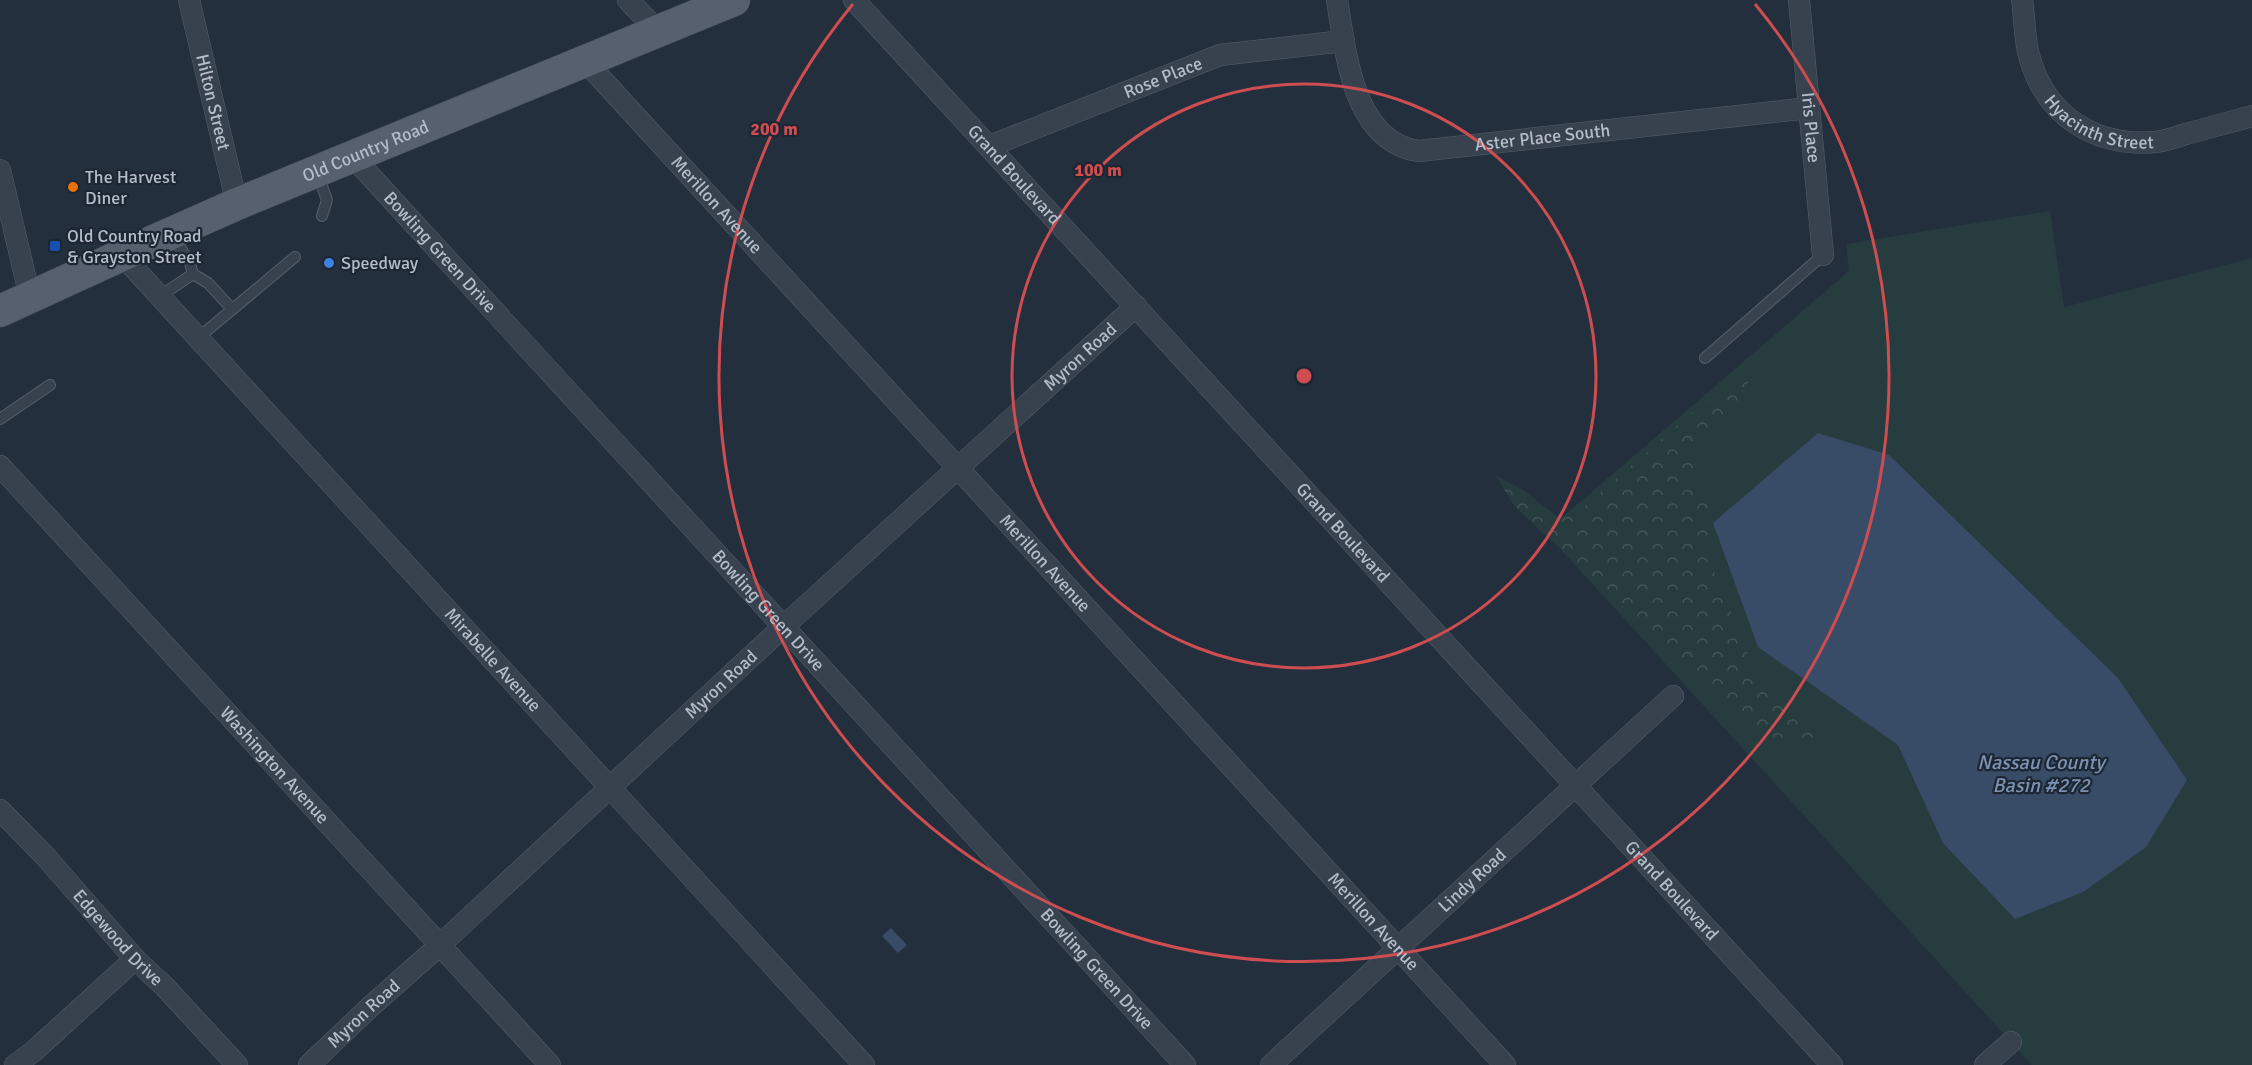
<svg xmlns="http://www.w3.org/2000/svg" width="2252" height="1065" viewBox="0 0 2252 1065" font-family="Signika,sans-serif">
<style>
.green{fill:#263c3f}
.forest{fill:url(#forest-crowns)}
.water{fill:#394c67}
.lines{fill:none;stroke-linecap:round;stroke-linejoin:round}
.lane-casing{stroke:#565f6c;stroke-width:12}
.street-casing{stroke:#565f6c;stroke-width:22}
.primary-casing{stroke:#414a57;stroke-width:33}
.lane{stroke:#38414e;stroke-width:10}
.street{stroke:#38414e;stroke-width:21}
.primary{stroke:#56606e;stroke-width:32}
.ring{fill:none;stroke:#ce4d50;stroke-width:3}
.food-dot{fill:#e8710a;stroke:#1d2633;stroke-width:2}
.transit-dot{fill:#1a4fb4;stroke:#1d2633;stroke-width:2}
.shop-dot{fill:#3f7fe0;stroke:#1d2633;stroke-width:2}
.labels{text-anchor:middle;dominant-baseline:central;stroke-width:4.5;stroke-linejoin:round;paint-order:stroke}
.street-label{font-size:18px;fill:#b4bcc9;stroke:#1d2633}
.poi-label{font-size:18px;fill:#b4bcc9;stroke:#1d2633;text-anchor:start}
.water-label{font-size:20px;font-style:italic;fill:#7c92b1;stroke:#1d2633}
.centre{fill:#ce4d50;stroke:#1d2633;stroke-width:3}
.ring-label{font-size:18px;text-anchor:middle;font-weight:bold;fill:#ce4d50;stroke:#1d2633;stroke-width:4.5;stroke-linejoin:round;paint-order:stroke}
</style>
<defs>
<pattern id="forest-crowns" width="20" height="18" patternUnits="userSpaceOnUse" patternTransform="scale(1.5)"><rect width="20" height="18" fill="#263c3f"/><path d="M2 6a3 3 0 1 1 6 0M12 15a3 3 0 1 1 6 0" fill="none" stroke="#435659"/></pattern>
</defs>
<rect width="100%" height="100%" fill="#242f3e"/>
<!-- green -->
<polygon class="green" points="2050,211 2064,307 2252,258 2252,1065 2032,1065 1545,532 1849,271 1846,244"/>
<!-- forest -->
<polygon class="forest" points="1765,349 1741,397 1707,436 1693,460 1698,484 1713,496 1707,555 1756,673 1795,706 1831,740 1789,746 1760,729 1702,680 1515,507 1495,475 1523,490 1560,519 1586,505"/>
<!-- water -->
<g class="water">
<polygon points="1818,433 1889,455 2118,678 2187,780 2146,847 2083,892 2015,919 1943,843 1898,745 1758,647 1713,523"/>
<polygon points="891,928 907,945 898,953 882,936"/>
</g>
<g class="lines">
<!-- lane casing -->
<g class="lane-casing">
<g id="lane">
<polyline points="317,173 327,200 322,216"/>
<polyline points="172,235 190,263 193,274"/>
<polyline points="160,296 193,274 208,283 232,309"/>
<polyline points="198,338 295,257"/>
<polyline points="1705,358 1823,255"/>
<polyline points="0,419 50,385"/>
</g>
</g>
<!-- street casing -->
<g class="street-casing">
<g id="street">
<path id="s1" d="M 189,0 L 237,204"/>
<polyline points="628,0 658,31"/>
<path id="s2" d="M 854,0 L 1832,1065"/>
<path id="s3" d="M 1337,0 C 1345,47 1351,124 1401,146 C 1406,149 1413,150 1419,151 L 1809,108"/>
<path id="s4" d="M 1799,0 L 1823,255"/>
<path id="s5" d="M 2022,0 C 2025,19 2024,41 2030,59 C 2047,117 2096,147 2155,142 C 2165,141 2176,137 2186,134 C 2208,128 2230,122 2252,116"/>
<path id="s6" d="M 585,61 L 1505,1065"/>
<path id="s7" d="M 990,146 L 1220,55 L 1344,41"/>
<path id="s8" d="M 353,157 L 1185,1065"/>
<polyline points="0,170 30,297"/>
<path id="s9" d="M 122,255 L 864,1065"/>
<path id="s10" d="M 0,466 L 550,1065"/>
<path id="s11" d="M 0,810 L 45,856 L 135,959 L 165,987 L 237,1065"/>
<polyline points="15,1065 34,1051 135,959"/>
<path id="s12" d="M 309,1065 L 370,1007 L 440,945 L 783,627 L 1136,306"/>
<path id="s13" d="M 1271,1065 L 1673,696"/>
<polyline points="1985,1065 2011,1042"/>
</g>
</g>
<!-- primary casing -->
<g class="primary-casing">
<g id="primary">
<path id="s14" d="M 0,311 L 122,255 L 237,204 L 734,0"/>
</g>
</g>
<!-- lane -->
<use href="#lane" class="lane"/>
<!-- street -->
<use href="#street" class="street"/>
<!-- primary -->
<use href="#primary" class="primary"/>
</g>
<!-- distance rings -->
<g class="ring">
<circle cx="1304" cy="376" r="292"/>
<path d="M1755 4A585 585 0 1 1 853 4"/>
</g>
<!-- markers -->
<circle class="food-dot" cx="73" cy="187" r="6"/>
<rect class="transit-dot" x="49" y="240" width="12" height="12" rx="3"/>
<circle class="shop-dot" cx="329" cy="263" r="6"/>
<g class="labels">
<!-- street labels -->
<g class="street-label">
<text stroke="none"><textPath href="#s7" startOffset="186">Rose Place</textPath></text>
<text stroke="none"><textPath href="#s1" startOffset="105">Hilton Street</textPath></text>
<text stroke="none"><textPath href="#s5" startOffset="162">Hyacinth Street</textPath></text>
<text stroke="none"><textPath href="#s4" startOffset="128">Iris Place</textPath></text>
<text stroke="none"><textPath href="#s3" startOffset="309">Aster Place South</textPath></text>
<text stroke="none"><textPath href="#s14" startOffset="399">Old Country Road</textPath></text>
<text stroke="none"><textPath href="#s2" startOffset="237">Grand Boulevard</textPath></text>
<text stroke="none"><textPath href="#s6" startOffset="195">Merillon Avenue</textPath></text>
<text stroke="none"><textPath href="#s8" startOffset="129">Bowling Green Drive</textPath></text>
<text stroke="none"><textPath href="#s12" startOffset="1047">Myron Road</textPath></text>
<text stroke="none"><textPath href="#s2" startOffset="723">Grand Boulevard</textPath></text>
<text stroke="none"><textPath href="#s6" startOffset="681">Merillon Avenue</textPath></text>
<text stroke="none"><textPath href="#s8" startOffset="615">Bowling Green Drive</textPath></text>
<text stroke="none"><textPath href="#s9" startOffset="549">Mirabelle Avenue</textPath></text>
<text stroke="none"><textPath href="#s12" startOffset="561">Myron Road</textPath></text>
<text stroke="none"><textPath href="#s10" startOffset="406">Washington Avenue</textPath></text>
<text stroke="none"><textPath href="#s13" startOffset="273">Lindy Road</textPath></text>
<text stroke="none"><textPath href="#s2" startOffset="1209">Grand Boulevard</textPath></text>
<text stroke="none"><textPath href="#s6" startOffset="1167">Merillon Avenue</textPath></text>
<text stroke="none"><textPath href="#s11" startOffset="174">Edgewood Drive</textPath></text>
<text stroke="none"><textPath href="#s8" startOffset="1101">Bowling Green Drive</textPath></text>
<text stroke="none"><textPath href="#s12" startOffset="75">Myron Road</textPath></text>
</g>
<!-- poi labels -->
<g class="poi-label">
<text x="85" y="177">The Harvest<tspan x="85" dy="21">Diner</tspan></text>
<text x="67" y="236">Old Country Road<tspan x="67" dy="21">&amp; Grayston Street</tspan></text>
<text x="341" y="263">Speedway</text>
</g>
<!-- water labels -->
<g class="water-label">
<text x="2041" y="762">Nassau County<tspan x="2041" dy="23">Basin #272</tspan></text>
</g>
</g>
<circle cx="1304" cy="376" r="9" class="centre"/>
<g class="ring-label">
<text x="774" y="135">200 m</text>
<text x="1098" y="176">100 m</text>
</g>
</svg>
